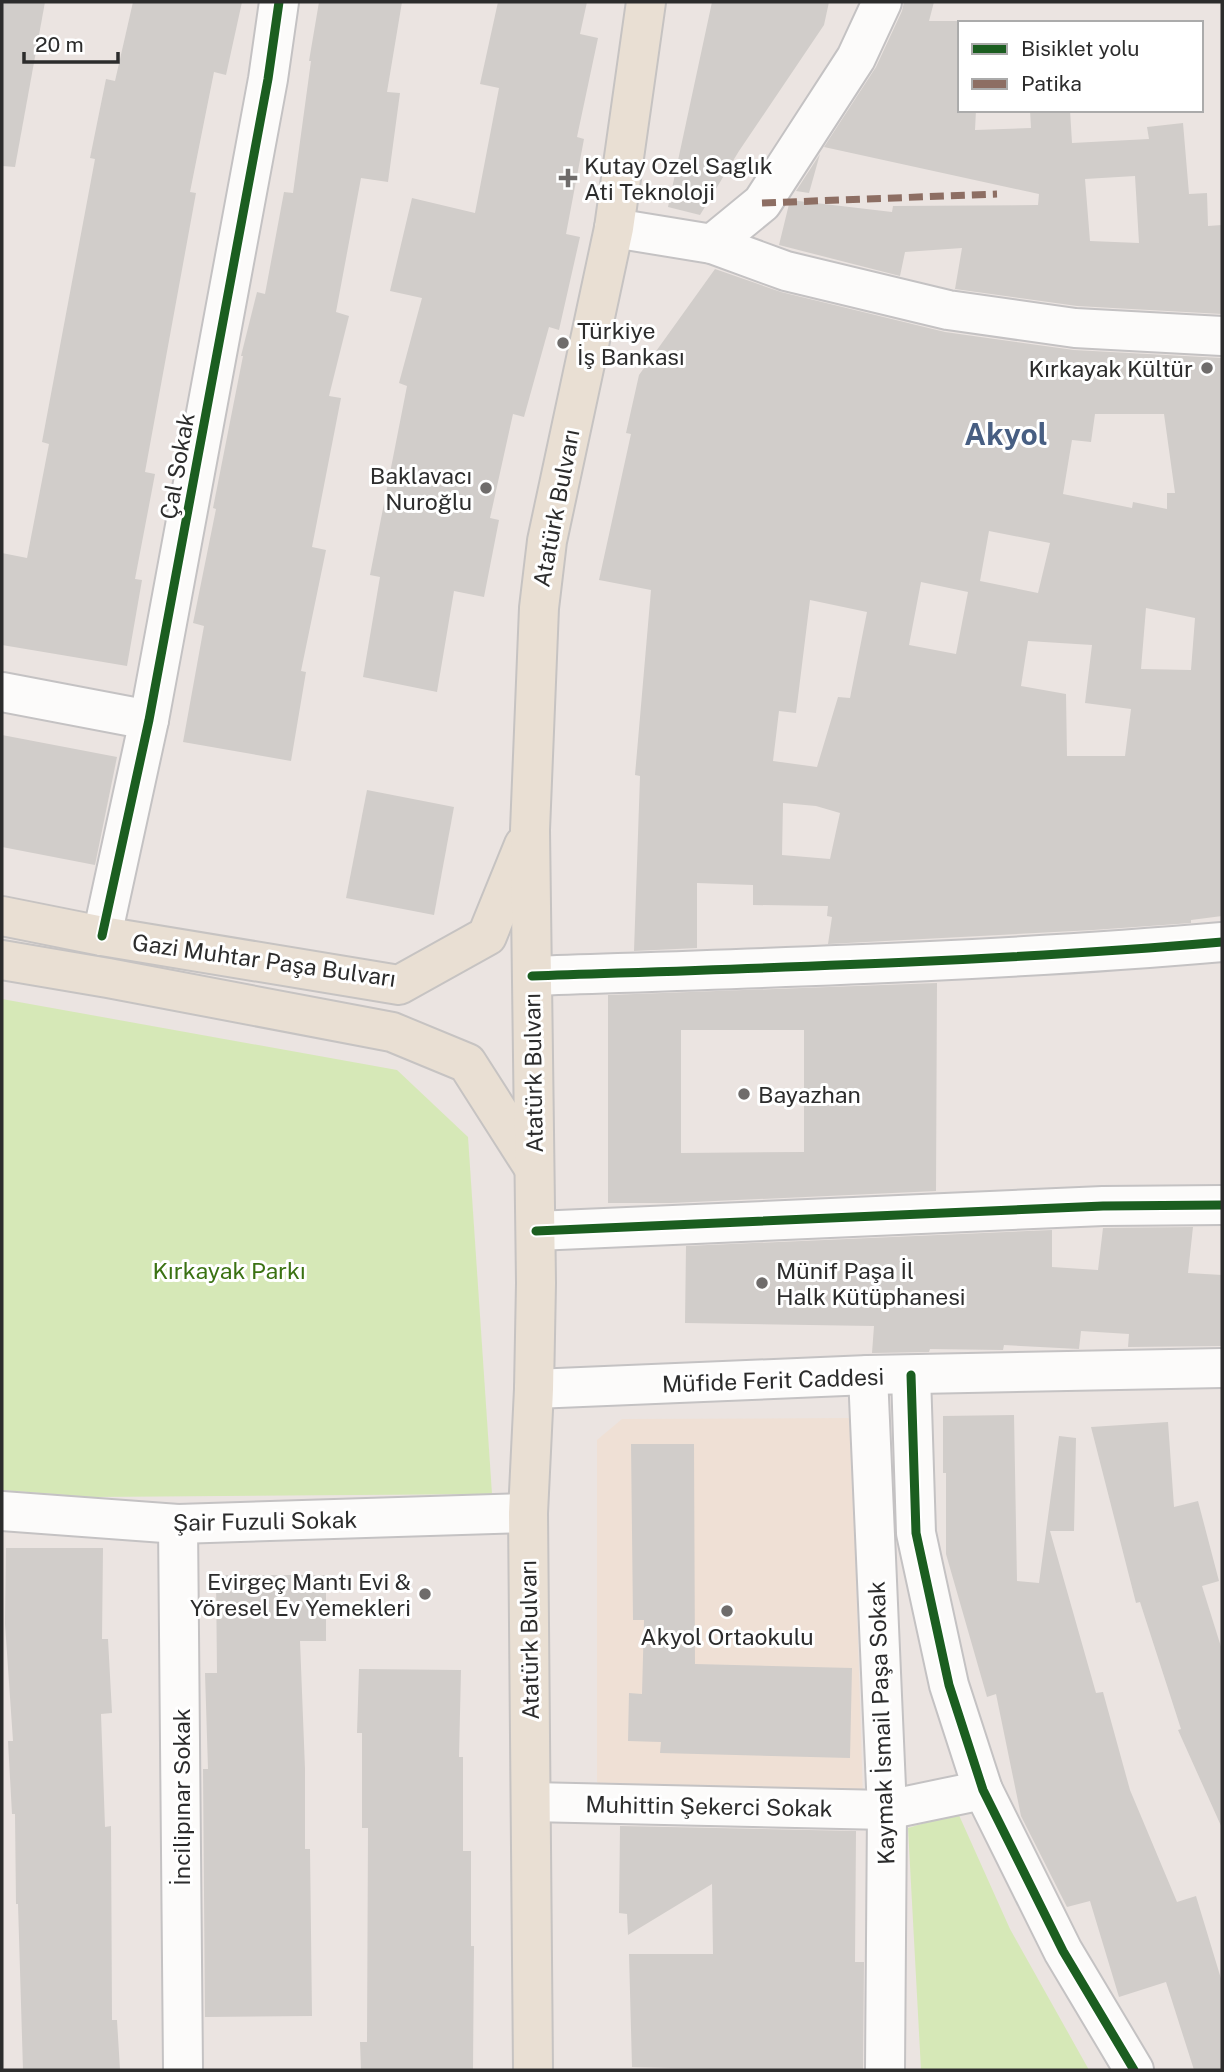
<svg xmlns="http://www.w3.org/2000/svg" width="1224" height="2072" viewBox="0 0 1224 2072" font-family="'Public Sans',sans-serif">
<style>
.education{fill:#efe0d5}
.green{fill:#d6e8b7}
.building{fill:#d1cdca;fill-rule:evenodd}
.lines{fill:none;stroke-linecap:round;stroke-linejoin:round}
.minor-casing{stroke:#c4c2c3;stroke-width:42}
.major-casing{stroke:#c6c3c2;stroke-width:42}
.minor{stroke:#fcfbfa;stroke-width:38}
.major{stroke:#e9dfd3;stroke-width:38}
.quiet{stroke:#8d6e63;stroke-width:7;stroke-dasharray:14 7;stroke-linecap:butt}
.cycleway-casing{stroke:#fff;stroke-width:13}
.cycleway{stroke:#1b5e20;stroke-width:9}
.poi-dot{fill:#6f6c6b;stroke:#fff;stroke-width:2.5}
.labels{text-anchor:middle;dominant-baseline:central;stroke-width:6;stroke-linejoin:round;paint-order:stroke}
.poi-label{font-size:23px;fill:#2c2c2c;stroke:#fff;text-anchor:start}
.street-label{font-size:23px;fill:#2c2c2c;stroke:#fff}
.park-label{font-size:23px;fill:#3b7213;stroke:#fff}
.district-label{font-size:30px;font-weight:bold;fill:#475e82;stroke:#fff}
</style>
<rect width="100%" height="100%" fill="#ebe4e1"/>
<!-- education -->
<polygon class="education" points="851,1418 863,1799 610,1794 597,1782 597,1440 622,1419"/>
<!-- green -->
<g class="green">
<polygon points="2,999 397,1070 468,1137 492,1494 92,1497 2,1490"/>
<polygon points="958,1813 1010,1929 1089,2070 921,2070 908,1828"/>
</g>
<!-- building -->
<g class="building">
<polygon points="2,2 45,2 15,167 2,166"/>
<polygon points="133,2 242,2 226,75 214,72 190,192 196,193 145,472 155,474 135,579 142,580 127,666 2,645 2,553 27,558 49,444 42,442 95,159 90,158 106,79 115,81"/>
<polygon points="319,2 402,2 387,92 400,93 388,182 361,178 336,312 349,316 329,396 341,398 312,547 326,550 301,671 306,672 291,761 183,742 204,626 193,623 216,509 213,508 243,356 241,356 257,292 265,294 284,192 293,193 311,61 309,61"/>
<polygon points="498,2 587,2 580,34 598,38 577,137 584,139 566,234 580,237 559,330 549,327 524,417 513,414 490,518 499,520 484,597 454,591 437,692 363,677 380,577 370,575 407,386 399,383 422,298 390,291 412,198 475,213 499,88 480,84"/>
<polygon points="712,2 829,2 824,25 739,151 700,215 668,207"/>
<path d="M 904,2 L 934,2 L 929,21 L 960,21 L 960,110 L 976,110 L 975,130 L 1031,128 L 1030,110 L 1070,110 L 1072,143 L 1149,139 L 1147,127 L 1183,123 L 1189,194 L 1207,193 L 1208,226 L 1222,225 L 1222,314 L 1077,306 L 955,289 L 962,248 L 905,252 L 900,276 L 779,245 L 790,200 L 892,212 L 893,206 L 1038,205 L 1039,194 L 824,147 L 876,67 L 902,11 ZM 1135,176 L 1139,243 L 1090,241 L 1085,179 Z"/>
<polygon points="820,154 809,193 796,191"/>
<path d="M 715,269 L 781,292 L 945,332 L 1074,350 L 1222,358 L 1222,916 L 1191,920 L 1191,923 L 1093,930 L 828,944 L 832,917 L 827,916 L 828,906 L 753,905 L 753,885 L 697,883 L 697,948 L 634,951 L 640,776 L 635,775 L 651,590 L 599,580 L 631,434 L 626,433 L 639,375 ZM 1095,414 L 1164,414 L 1175,493 L 1167,493 L 1167,509 L 1133,502 L 1132,508 L 1063,494 L 1072,440 L 1091,442 ZM 989,531 L 1050,543 L 1038,593 L 980,581 ZM 921,582 L 968,592 L 956,654 L 909,645 ZM 810,600 L 867,612 L 850,698 L 838,697 L 817,767 L 773,761 L 779,711 L 796,713 ZM 1146,608 L 1195,618 L 1191,670 L 1141,669 ZM 1028,641 L 1092,645 L 1085,703 L 1131,709 L 1125,756 L 1067,756 L 1066,694 L 1021,686 ZM 783,803 L 816,806 L 840,813 L 830,859 L 782,855 Z"/>
<polygon points="2,735 117,757 95,865 2,847"/>
<polygon points="367,790 454,807 434,915 346,898"/>
<path d="M 937,983 L 936,1191 L 671,1203 L 608,1203 L 608,995 ZM 681,1030 L 804,1030 L 804,1152 L 681,1153 Z"/>
<polygon points="1193,1227 1188,1273 1222,1275 1222,1346 1128,1347 1129,1334 1081,1331 1079,1349 1004,1345 1003,1350 930,1349 929,1352 872,1353 874,1326 685,1323 686,1246 1052,1230 1052,1267 1098,1270 1103,1228"/>
<polygon points="1014,1415 1017,1581 1039,1583 1059,1436 1076,1438 1074,1531 1050,1531 1096,1693 1103,1692 1130,1790 1177,1902 1196,1896 1222,1982 1222,2070 1194,2070 1166,1982 1119,1997 1090,1901 1067,1907 1021,1816 996,1694 987,1697 946,1554 946,1473 943,1473 943,1416"/>
<polygon points="1168,1422 1174,1507 1198,1501 1219,1581 1202,1586 1222,1650 1222,1828 1178,1730 1181,1729 1140,1602 1136,1603 1091,1427"/>
<polygon points="631,1444 694,1444 695,1664 852,1668 850,1758 660,1753 661,1742 628,1741 629,1693 642,1694 644,1620 633,1620"/>
<polygon points="6,1548 103,1548 102,1639 108,1639 112,1713 101,1714 105,1827 111,1826 112,2020 117,2020 120,2070 23,2070 18,1904 16,1904 15,1814 12,1814 8,1741 13,1741 5,1624"/>
<polygon points="216,1575 326,1575 326,1641 300,1641 305,1769 305,1849 310,1849 312,2016 205,2017 203,1769 208,1769 205,1673 217,1673"/>
<polygon points="359,1669 461,1670 459,1757 463,1757 463,1851 471,1851 471,1946 474,1946 473,2070 361,2070 360,2042 367,2042 368,1828 362,1828 362,1733 357,1733"/>
<polygon points="620,1826 856,1831 855,1962 864,1962 863,2070 712,2069 632,2067 629,1954 713,1954 712,1884 628,1935 627,1914 619,1913"/>
</g>
<g class="lines">
<!-- minor casing -->
<g class="minor-casing">
<g id="minor">
<polyline points="614,228 712,244 786,271 948,310 1075,328 1222,336"/>
<polyline points="712,244 762,203 856,58 882,2"/>
<polyline points="2,692 149,720"/>
<polyline points="102,936 149,720 268,79 279,2"/>
<path d="M 532,976 C 762,968 992,962 1222,942"/>
<polyline points="536,1231 1103,1206 1222,1205"/>
<polyline points="868,1375 887,1810 885,2070"/>
<polyline points="911,1375 916,1533 949,1685 983,1790 1063,1951 1134,2070"/>
<polyline points="534,1389 868,1375 1222,1368"/>
<polyline points="2,1511 178,1524 528,1513"/>
<polyline points="178,1524 183,2070"/>
<polyline points="531,1802 887,1810 983,1790"/>
</g>
</g>
<!-- major casing -->
<g class="major-casing">
<g id="major">
<polyline points="2,916 102,936 399,985 487,936 524,845"/>
<polyline points="2,960 108,978 392,1032 467,1063 534,1168"/>
<polyline points="533,2070 528,1513 534,1389 536,1283 530,830 539,608 547,541 614,228 646,2"/>
</g>
</g>
<!-- minor -->
<use href="#minor" class="minor"/>
<!-- major -->
<use href="#major" class="major"/>
<!-- quiet -->
<polyline class="quiet" points="762,203 997,194"/>
<!-- cycleway casing -->
<g class="cycleway-casing">
<g id="cycleway">
<polyline points="102,936 149,720 268,79 279,2"/>
<path d="M 532,976 C 762,968 992,962 1222,942"/>
<polyline points="536,1231 1103,1206 1222,1205"/>
<polyline points="911,1375 916,1533 949,1685 983,1790 1063,1951 1134,2070"/>
</g>
</g>
<!-- cycleway -->
<use href="#cycleway" class="cycleway"/>
</g>
<!-- markers -->
<g class="poi-dot">
<path d="M564.5 167.5h7v7h7v7h-7v7h-7v-7h-7v-7h7z"/>
<circle cx="563" cy="343" r="7"/>
<circle cx="1207" cy="368" r="7"/>
<circle cx="486" cy="488" r="7"/>
<circle cx="744" cy="1094" r="7"/>
<circle cx="762" cy="1283" r="7"/>
<circle cx="425" cy="1594" r="7"/>
<circle cx="727" cy="1611" r="7"/>
</g>
<g class="labels">
<!-- poi labels -->
<g class="poi-label">
<text x="584" y="165">Kutay Ozel Saglık<tspan x="584" dy="26">Ati Teknoloji</tspan></text>
<text x="577" y="330">Türkiye<tspan x="577" dy="26">İş Bankası</tspan></text>
<text x="1193" y="368" text-anchor="end">Kırkayak Kültür</text>
<text x="472" y="475" text-anchor="end">Baklavacı<tspan x="472" dy="26">Nuroğlu</tspan></text>
<text x="758" y="1094">Bayazhan</text>
<text x="776" y="1270">Münif Paşa İl<tspan x="776" dy="26">Halk Kütüphanesi</tspan></text>
<text x="411" y="1581" text-anchor="end">Evirgeç Mantı Evi &amp;<tspan x="411" dy="26">Yöresel Ev Yemekleri</tspan></text>
<text x="727" y="1636" text-anchor="middle">Akyol Ortaokulu</text>
</g>
<!-- street labels -->
<g class="street-label">
<text transform="translate(177 466) rotate(-80)">Çal Sokak</text>
<text transform="translate(556 508) rotate(-79)">Atatürk Bulvarı</text>
<text transform="translate(264 960) rotate(8)">Gazi Muhtar Paşa Bulvarı</text>
<text transform="translate(533 1073) rotate(-91)">Atatürk Bulvarı</text>
<text transform="translate(773 1380) rotate(-2)">Müfide Ferit Caddesi</text>
<text transform="translate(265 1521) rotate(-1)">Şair Fuzuli Sokak</text>
<text transform="translate(529 1640) rotate(-91)">Atatürk Bulvarı</text>
<text transform="translate(881 1723) rotate(-92)">Kaymak İsmail Paşa Sokak</text>
<text transform="translate(181 1797) rotate(-90)">İncilipınar Sokak</text>
<text transform="translate(709 1806) rotate(1)">Muhittin Şekerci Sokak</text>
</g>
<!-- park labels -->
<g class="park-label">
<text x="229" y="1270">Kırkayak Parkı</text>
</g>
<!-- district labels -->
<g class="district-label">
<text x="1006" y="434">Akyol</text>
</g>
</g>
<!-- border -->
<rect width="1224" height="2072" fill="none" stroke="#2c2c2c" stroke-width="7"/>
<!-- legend -->
<rect x="958" y="21" width="245" height="91" fill="#ffffff" stroke="#ababab" stroke-width="2"/>
<rect x="972" y="44" width="35" height="10" fill="#1b5e20" stroke="#ababab" stroke-width="2"/>
<text x="1021" y="56" font-size="21" fill="#2c2c2c">Bisiklet yolu</text>
<rect x="972" y="79" width="35" height="10" fill="#8d6e63" stroke="#ababab" stroke-width="2"/>
<text x="1021" y="91" font-size="21" fill="#2c2c2c">Patika</text>
<!-- scale -->
<path d="M24 52v10h94v-10" fill="none" stroke="#2c2c2c" stroke-width="3.5"/>
<text x="35" y="52" font-size="21" fill="#2c2c2c" stroke="#ffffff" stroke-width="5" paint-order="stroke">20 m</text>
</svg>
